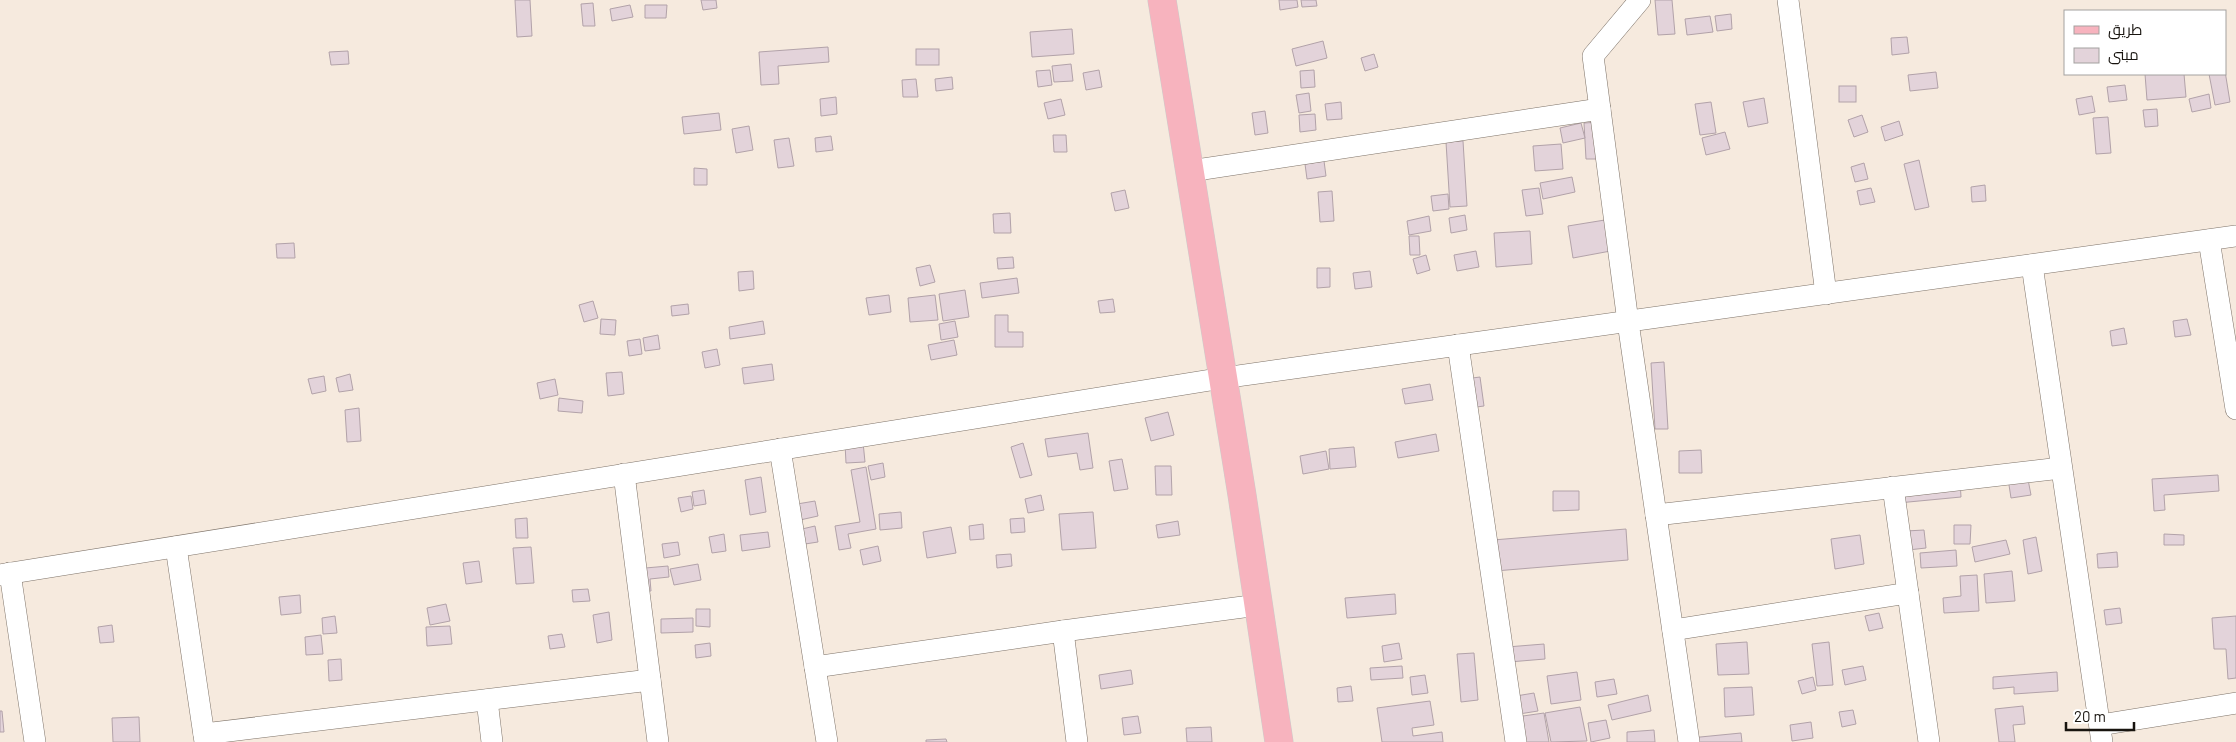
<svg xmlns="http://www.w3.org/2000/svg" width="2236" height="742" viewBox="0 0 2236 742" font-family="Barlow,Cairo,sans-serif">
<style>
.building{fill:#e3d3da;stroke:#b2a2a9}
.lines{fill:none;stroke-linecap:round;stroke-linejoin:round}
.street-casing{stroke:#7e7369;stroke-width:22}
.primary-casing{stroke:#cccbca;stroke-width:29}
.street{stroke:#fff;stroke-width:21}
.primary{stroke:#f7b3be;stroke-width:28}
</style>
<rect width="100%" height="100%" fill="#f6eade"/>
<!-- building -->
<g class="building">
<polygon points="515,0 530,0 532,36 517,37"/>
<polygon points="701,0 716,0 717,8 703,10"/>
<polygon points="1279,0 1297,0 1298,7 1280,10"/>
<polygon points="1301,0 1316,0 1317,6 1302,7"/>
<polygon points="1655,0 1672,0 1675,34 1658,35"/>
<polygon points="593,3 595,26 583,26 581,4"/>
<polygon points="630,5 633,17 612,21 610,9"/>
<polygon points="645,5 667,5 666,18 645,18"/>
<polygon points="1731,14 1732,29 1717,31 1715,16"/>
<polygon points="1710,16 1713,32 1687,35 1685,19"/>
<polygon points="1072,29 1074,54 1032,57 1030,32"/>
<polygon points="1907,37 1909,53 1892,55 1891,38"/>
<polygon points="1323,41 1327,58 1296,66 1292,49"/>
<polygon points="828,47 829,62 778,66 779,84 761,85 759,52"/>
<rect x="916" y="49" width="23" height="16"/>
<polygon points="348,51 349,64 331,65 329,52"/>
<polygon points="1374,54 1378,67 1365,71 1361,58"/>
<polygon points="1071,64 1073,81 1054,82 1052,66"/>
<polygon points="1050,70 1052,85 1038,87 1036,71"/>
<polygon points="1099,70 1102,87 1086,90 1083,73"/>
<polygon points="1314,70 1315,87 1301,88 1300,71"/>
<polygon points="2225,71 2230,102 2215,105 2209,74 2225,74"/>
<polygon points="1936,72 1938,88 1910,91 1908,75"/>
<polygon points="2145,74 2184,74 2186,97 2147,100"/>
<polygon points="952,77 953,89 936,91 935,79"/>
<polygon points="916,79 918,97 903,97 902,80"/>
<polygon points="2125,85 2127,100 2109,102 2107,87"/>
<rect x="1839" y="86" width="17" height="16"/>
<polygon points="1309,93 1311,111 1299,113 1296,95"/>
<polygon points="2209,94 2211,108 2192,112 2189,99"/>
<polygon points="2092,96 2095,112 2079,115 2076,99"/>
<polygon points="836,97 837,114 821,116 820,99"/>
<polygon points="1764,98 1768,123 1748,127 1743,102"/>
<polygon points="1061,99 1065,115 1048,119 1044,103"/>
<polygon points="1341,102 1342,119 1327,120 1325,104"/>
<polygon points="1711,102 1716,133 1700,135 1695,104"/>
<polygon points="2157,109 2158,126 2145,127 2143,110"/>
<polygon points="1265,111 1268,133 1255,135 1252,113"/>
<polygon points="719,113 721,130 684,134 682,117"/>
<polygon points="1315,114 1316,130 1300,132 1299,115"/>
<polygon points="1862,115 1868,132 1854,137 1848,120"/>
<polygon points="2108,117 2111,153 2096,154 2093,118"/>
<polygon points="1899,121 1903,135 1885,141 1881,127"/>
<polygon points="1600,122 1602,159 1586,159 1584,123"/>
<polygon points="1581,123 1585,138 1563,143 1560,128"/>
<polygon points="749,126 753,150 736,153 732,129"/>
<polygon points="1725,132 1730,149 1706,155 1702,138"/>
<polygon points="1053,135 1066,135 1067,152 1054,152"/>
<polygon points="831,136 833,150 816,152 815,138"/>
<polygon points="789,138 794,166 778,168 774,140"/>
<polygon points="1463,141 1467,206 1450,207 1446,142"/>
<polygon points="1561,144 1563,169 1535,171 1533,146"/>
<polygon points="1919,160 1929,207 1915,210 1904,164"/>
<polygon points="1324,161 1326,176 1307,179 1305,164"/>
<polygon points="1864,163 1868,179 1855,182 1851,167"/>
<polygon points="694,168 707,169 707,185 694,185"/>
<polygon points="1572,177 1575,192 1543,199 1540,183"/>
<polygon points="1985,185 1986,201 1972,202 1971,187"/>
<polygon points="1539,188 1543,214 1526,216 1522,190"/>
<polygon points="1871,188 1875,202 1860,205 1857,191"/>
<polygon points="1125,190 1129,208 1115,211 1111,193"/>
<polygon points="1332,191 1334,221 1320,222 1318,192"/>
<polygon points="1448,194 1449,209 1433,211 1431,196"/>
<polygon points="1010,213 1011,233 994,233 993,214"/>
<polygon points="1465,215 1467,230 1451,233 1449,218"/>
<polygon points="1429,216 1431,231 1409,235 1407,221"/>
<polygon points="1611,219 1616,250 1573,258 1568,226"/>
<polygon points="1530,231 1532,264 1496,267 1494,233"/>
<polygon points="1409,236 1419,236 1420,255 1410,255"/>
<polygon points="294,243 295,258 277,258 276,244"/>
<polygon points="1476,251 1479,267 1457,271 1454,255"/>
<polygon points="1426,255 1430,270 1417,274 1413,259"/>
<polygon points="1013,257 1014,268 998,269 997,258"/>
<polygon points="930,265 935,282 920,286 916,268"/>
<polygon points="1317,268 1330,268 1330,287 1317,288"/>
<polygon points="753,271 754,289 739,291 738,272"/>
<polygon points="1370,271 1372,287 1355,289 1353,273"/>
<polygon points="1017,278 1019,293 982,298 980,283"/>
<polygon points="965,290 969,317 943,321 939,294"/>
<polygon points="889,295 891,312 869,315 866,298"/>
<polygon points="935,295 938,320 910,322 908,298"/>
<polygon points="1113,299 1115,312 1100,313 1098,301"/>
<polygon points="593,301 598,318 584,322 579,305"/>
<polygon points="688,304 689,314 672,316 671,306"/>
<polygon points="995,315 1008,315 1008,332 1023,332 1023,347 995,347"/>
<polygon points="601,319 616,320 615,335 600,334"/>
<polygon points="2187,319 2191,335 2175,337 2173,321"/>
<polygon points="763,321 765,334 730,339 729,327"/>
<polygon points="955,321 958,337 941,340 939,324"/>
<polygon points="2124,328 2127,344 2112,346 2110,331"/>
<polygon points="658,335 660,349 645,351 643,338"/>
<polygon points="640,339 642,354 629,356 627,341"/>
<polygon points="954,340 957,355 931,360 928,345"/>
<polygon points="717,349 720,365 705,368 702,352"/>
<polygon points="1664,362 1668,429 1655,429 1651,363"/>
<polygon points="772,364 774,380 744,384 742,368"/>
<polygon points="622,372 624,394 608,396 606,373"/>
<polygon points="350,374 353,390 339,392 336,378"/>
<polygon points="324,376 326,391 312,394 308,379"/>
<polygon points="1480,377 1484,406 1469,408 1465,379"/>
<polygon points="555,379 558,395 540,399 537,383"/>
<polygon points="1430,384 1433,400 1405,404 1402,389"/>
<polygon points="559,398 583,401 582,413 558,411"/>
<polygon points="359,408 361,441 347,442 345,410"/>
<polygon points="1168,412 1174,435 1151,441 1145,418"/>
<polygon points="1088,433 1093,468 1080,470 1077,453 1048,457 1045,439"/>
<polygon points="1436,434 1439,451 1398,458 1395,442"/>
<polygon points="863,442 865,462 846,463 845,444"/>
<polygon points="1023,443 1032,475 1020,478 1011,447"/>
<polygon points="1354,447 1356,467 1330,469 1329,449"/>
<polygon points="1701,450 1702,473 1679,473 1679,451"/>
<polygon points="1326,451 1329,469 1303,474 1300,456"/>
<polygon points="1122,459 1128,489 1114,491 1109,461"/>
<polygon points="883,463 885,477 871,480 868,466"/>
<polygon points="1155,466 1171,466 1172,495 1156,495"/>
<polygon points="866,467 876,529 848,534 851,548 839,550 835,526 860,522 851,470"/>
<polygon points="2026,469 2031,495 2011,498 2007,472"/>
<polygon points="2218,475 2219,491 2164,495 2165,510 2154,511 2152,479"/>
<polygon points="761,477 766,512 750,515 745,480"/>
<polygon points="1960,481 1961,497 1898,503 1896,487"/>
<polygon points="704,490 706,504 694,506 692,492"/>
<polygon points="1553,491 1579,491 1579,510 1553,511"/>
<polygon points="1041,495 1044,510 1028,513 1025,499"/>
<polygon points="691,496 693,509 681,512 678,498"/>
<polygon points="815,501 818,516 800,520 797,504"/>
<polygon points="901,512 902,528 880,530 879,514"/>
<polygon points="1093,512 1096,548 1062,550 1059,514"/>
<polygon points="527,518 528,538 516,538 515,519"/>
<polygon points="1024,518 1025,532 1011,533 1010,519"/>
<polygon points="1178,521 1180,535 1158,538 1156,525"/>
<polygon points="983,524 984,539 970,540 969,526"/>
<polygon points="1954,525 1971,525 1970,544 1954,544"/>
<polygon points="815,526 818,542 805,544 802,529"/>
<polygon points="951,527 956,553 927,558 923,532"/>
<polygon points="1626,529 1628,560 1495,571 1493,540"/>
<polygon points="1924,530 1926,548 1908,550 1906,531"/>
<polygon points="768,532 770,547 742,551 740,535"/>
<polygon points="724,534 726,551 712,553 709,537"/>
<polygon points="2164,534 2184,535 2184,545 2164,545"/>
<polygon points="1860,535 1864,564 1835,569 1831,539"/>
<polygon points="2036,537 2042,571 2028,574 2023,540"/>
<polygon points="2006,540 2010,554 1975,562 1972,547"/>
<polygon points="678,542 680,555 664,558 662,544"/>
<polygon points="878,546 881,561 863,565 860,550"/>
<polygon points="531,547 534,583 516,584 513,548"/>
<polygon points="1956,550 1957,566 1921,568 1920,553"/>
<polygon points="2117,552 2118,567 2098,568 2097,554"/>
<polygon points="1011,554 1012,566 997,568 996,555"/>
<polygon points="479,561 482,582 466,584 463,563"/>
<polygon points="698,564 701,580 674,585 670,569"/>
<polygon points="668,566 669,577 650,579 651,591 636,593 634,569"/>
<polygon points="2012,571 2015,601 1986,603 1984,574"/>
<polygon points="1977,575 1979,611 1944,613 1943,598 1961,596 1960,576"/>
<polygon points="588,589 590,601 573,602 572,590"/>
<polygon points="1395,594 1396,614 1347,618 1345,598"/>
<polygon points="300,595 301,613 281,615 279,597"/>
<polygon points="446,604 450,621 430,625 427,608"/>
<polygon points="2120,608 2122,623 2106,625 2104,610"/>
<polygon points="696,609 710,609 710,627 696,626"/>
<polygon points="609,612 612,640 597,643 593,615"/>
<polygon points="1879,613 1883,628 1869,631 1865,616"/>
<polygon points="335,616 337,633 323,634 322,618"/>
<polygon points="2236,616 2236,678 2228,679 2226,649 2214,649 2212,618"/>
<polygon points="693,618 693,632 661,633 661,619"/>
<polygon points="112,625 114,642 100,643 98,627"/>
<polygon points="450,626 452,644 427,646 426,627"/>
<polygon points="562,634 565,647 550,649 548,636"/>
<polygon points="321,635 323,654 306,655 305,637"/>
<polygon points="1747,642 1749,674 1718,675 1716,644"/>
<polygon points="1829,642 1833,685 1817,686 1812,644"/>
<polygon points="710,643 711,656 696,658 695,645"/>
<polygon points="1399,643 1402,659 1384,662 1382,646"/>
<polygon points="1544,644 1545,659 1509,662 1507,647"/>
<polygon points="1474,653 1478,700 1461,702 1457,654"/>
<polygon points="341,659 342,680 329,681 328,660"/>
<polygon points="1402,666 1403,678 1371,680 1370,668"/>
<polygon points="1863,666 1866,680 1845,685 1842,670"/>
<polygon points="1131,670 1133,684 1101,689 1099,675"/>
<polygon points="1577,672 1581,700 1551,704 1547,676"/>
<polygon points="2057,672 2058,691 2014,694 2014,687 1993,689 1993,677"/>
<polygon points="1425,675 1428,693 1412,695 1410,677"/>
<polygon points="1813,677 1816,690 1802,694 1798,681"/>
<polygon points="1614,679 1617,694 1597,697 1595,682"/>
<polygon points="1351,686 1353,701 1338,702 1337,688"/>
<polygon points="1752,687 1754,715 1725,717 1724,688"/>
<polygon points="1534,693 1538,711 1519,714 1516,696"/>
<polygon points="1648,695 1651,711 1612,720 1608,705"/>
<polygon points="1430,701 1434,725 1412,728 1413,736 1442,732 1443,742 1382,742 1377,708"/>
<polygon points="2023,706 2025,724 2013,725 2015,742 1999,742 1995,709"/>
<polygon points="1580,707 1587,741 1551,742 1545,713"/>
<polygon points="1853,710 1856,724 1842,727 1839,712"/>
<polygon points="0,711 2,711 4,732 0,732"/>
<polygon points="1544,713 1549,742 1520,742 1516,717"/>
<polygon points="1138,716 1141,733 1124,735 1122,718"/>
<polygon points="139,717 140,742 113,742 112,718"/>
<polygon points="1606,720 1610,738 1591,742 1588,723"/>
<polygon points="1811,722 1813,738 1792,741 1790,725"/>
<polygon points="1211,727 1212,742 1187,742 1186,728"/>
<polygon points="1654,730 1655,742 1627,742 1627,732"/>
<polygon points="1741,733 1742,742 1690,742 1690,738"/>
<polygon points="946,739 947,742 926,742 926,740"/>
</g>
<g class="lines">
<!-- street casing -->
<g class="street-casing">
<g id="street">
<polyline points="1640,0 1593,56 1628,322 1689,742"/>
<polyline points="1788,0 1826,294"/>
<polyline points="1190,171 1600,109"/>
<polyline points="2209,240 2236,409"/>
<polyline points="2032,265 2102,742"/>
<polyline points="1458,345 1516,742"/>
<polyline points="780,449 827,742"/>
<polyline points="624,474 658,742"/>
<polyline points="1893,487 1929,742"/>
<polyline points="1656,515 2061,468"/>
<polyline points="176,547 205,742"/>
<polyline points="10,573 35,742"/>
<polyline points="0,575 1223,378 2236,236"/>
<polyline points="1673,630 1908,593"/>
<polyline points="1063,631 1077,742"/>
<polyline points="815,667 1063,631 1258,605"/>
<polyline points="487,700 492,742"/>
<polyline points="2100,725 2236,703"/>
<polyline points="204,734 650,680"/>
</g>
</g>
<!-- primary casing -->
<g class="primary-casing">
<polyline id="primary" points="1162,0 1242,495 1279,742"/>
</g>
<!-- street -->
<use href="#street" class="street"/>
<!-- primary -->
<use href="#primary" class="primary"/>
</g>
<!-- legend -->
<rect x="2064" y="10" width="162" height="65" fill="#ffffff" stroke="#a3a19f"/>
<rect x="2074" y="26" width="25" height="8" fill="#f7b3be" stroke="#a3a19f"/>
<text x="2108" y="35" font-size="15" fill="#18140f">طريق</text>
<rect x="2074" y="48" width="25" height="15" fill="#e3d3da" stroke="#a3a19f"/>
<text x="2108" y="60" font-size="15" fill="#18140f">مبنى</text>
<!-- scale -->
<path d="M2066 722v8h68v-8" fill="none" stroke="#18140f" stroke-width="2.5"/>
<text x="2074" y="722" font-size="15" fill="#18140f" stroke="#ffffff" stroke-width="4" paint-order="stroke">20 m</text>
</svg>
